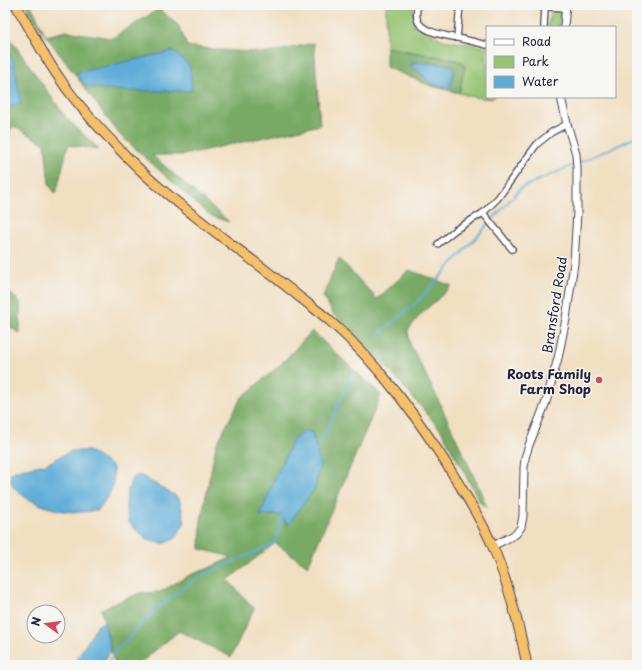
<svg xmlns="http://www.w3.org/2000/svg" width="642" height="670" viewBox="0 0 642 670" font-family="'Playpen Sans',sans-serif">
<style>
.green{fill:#96c473;stroke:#5c7357}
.forest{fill:#78aa65;stroke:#4d6650;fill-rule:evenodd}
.water{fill:#5eadd8;stroke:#40688a}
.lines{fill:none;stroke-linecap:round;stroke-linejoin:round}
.stream{stroke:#5eadd8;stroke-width:2}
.minor-casing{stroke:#413e4f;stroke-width:8}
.tertiary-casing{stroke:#413e4f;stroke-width:9}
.trunk-casing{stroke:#413e4f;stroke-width:11}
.minor{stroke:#fff;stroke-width:5.5}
.tertiary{stroke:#fff;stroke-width:7}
.trunk{stroke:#f6c06b;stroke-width:9}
.poi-dot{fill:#d1495b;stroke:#f6f6f2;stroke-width:1.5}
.labels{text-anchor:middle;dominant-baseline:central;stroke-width:3;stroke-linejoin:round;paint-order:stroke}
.street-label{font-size:13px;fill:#22223b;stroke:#f6f6f2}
.poi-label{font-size:13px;font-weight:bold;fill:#22223b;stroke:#f6f6f2;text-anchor:end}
</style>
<rect width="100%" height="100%" fill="#f6f6f2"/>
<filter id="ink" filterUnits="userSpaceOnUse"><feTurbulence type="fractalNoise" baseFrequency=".025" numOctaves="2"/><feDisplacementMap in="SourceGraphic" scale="8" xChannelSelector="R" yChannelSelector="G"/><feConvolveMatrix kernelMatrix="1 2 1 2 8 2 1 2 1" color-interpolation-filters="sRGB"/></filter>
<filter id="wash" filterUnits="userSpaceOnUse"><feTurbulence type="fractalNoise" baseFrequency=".012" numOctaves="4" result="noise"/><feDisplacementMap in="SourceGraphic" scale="16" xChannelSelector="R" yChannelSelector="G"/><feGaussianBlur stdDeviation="0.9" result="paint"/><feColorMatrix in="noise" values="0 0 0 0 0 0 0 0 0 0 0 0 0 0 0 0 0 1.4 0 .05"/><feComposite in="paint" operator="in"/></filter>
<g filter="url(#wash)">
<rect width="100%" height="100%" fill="#f1dfc2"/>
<!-- green -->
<g class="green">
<path d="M 386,5 L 412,5 L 413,6 L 414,25 L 443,40 L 487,47 L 487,97 L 495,97 C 487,101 469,96 459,93 L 465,66 L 461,61 L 386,47 Z"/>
<polygon points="552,5 561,5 559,27 548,27"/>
</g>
<!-- forest -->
<g class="forest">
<polygon points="26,5 31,5 46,36 66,31 112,38 159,9 179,26 187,46 220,50 269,53 314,43 320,125 183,155 152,155 229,222 209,215 119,134 46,36 29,12"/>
<polygon points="5,31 67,119 99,149 68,145 56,194 49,185 45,144 13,126 5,140 5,108 21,104 5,56"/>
<path d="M 386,47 L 461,61 L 465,66 L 459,93 L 431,86 L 386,67 ZM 415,62 L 424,63 L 439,63 L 431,84 L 418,70 Z"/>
<polygon points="339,258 377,299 409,270 452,286 420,315 408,330 410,344 434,391 477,483 487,508 480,502 441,430 391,372 334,315 323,296"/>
<polygon points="5,289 20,302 20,334 5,323"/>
<path d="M 312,331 L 381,395 L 308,566 L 275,543 L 228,580 L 254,608 L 231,657 L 179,631 L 140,663 L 115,665 L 101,609 L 140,593 L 160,592 L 190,575 L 207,569 L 232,557 L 200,549 L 201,520 L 216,445 L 241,398 L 280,365 ZM 315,488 L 287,525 L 281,515 L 260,515 Z"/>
</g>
<!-- water -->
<g class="water">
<polygon points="5,48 14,61 21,104 5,108"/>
<polygon points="173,51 190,66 192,91 125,91 88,87 75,73"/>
<path d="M 415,62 C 427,64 439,63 451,65 L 454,70 L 450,88 L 431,84 L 418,70 L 413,69 L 411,64 Z"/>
<polygon points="304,431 312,432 320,463 315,488 288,525 281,515 260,515 276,476 293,440"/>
<path d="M 71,451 L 89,451 L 113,467 C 115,489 110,493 98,510 C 92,511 85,512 79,512 C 59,512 42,507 25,497 C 15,490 10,486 11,474 L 16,470 L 46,464 Z"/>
<polygon points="140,475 179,498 185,522 175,539 162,544 148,540 134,528 129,522 126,510 127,493 132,478"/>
<polygon points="104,621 111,651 101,665 73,665 97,626"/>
</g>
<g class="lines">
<!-- stream -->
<g class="stream">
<polyline points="377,336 418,301 521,188 637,137"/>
<polyline points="316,452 354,372"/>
<polyline points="240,559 275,543 283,514"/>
<polyline points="106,665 114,653 155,610 197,577 236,561"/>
</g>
</g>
</g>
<g filter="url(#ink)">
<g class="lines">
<!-- minor casing -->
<g class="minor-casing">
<g id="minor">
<path d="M 417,5 C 417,10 415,19 419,23 C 427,34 450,36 462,39 C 471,41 479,43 487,45"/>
<polyline points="520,5 566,8"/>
<polyline points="544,27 545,6"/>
<polyline points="457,38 460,5"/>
<polyline points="483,213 512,249"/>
<polyline points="438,244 455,230 483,213 498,198 537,144 552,132 567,124"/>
</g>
</g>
<!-- tertiary casing -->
<g class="tertiary-casing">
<g id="tertiary">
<polyline points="564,27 566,5"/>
<polyline points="493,546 516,534 521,527 523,516 524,468 525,458 529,445 546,402 558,358 566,319 574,263 577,212 577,168 576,154 567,124 561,97"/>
</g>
</g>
<!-- trunk casing -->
<g class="trunk-casing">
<path id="trunk" d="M 16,5 L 21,14 C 33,34 44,56 58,76 C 77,105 102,131 126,156 C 134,164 142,172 151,180 C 197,221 249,256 297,295 C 308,304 320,312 330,321 C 382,367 423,425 459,484 C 471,504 484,525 493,547 C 509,585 519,625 527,665"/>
</g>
<!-- minor -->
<use href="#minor" class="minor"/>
<!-- tertiary -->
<use href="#tertiary" class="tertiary"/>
<!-- trunk -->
<use href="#trunk" class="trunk"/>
</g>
</g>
<!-- markers -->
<circle class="poi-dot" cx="599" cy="380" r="4"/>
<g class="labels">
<!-- street labels -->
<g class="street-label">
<text transform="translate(554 305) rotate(-81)">Bransford Road</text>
</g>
<!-- poi labels -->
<g class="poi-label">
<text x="591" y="373">Roots Family<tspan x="591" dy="15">Farm Shop</tspan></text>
</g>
</g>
<!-- margin -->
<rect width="642" height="670" fill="none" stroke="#f6f6f2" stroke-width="20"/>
<!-- legend -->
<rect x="486" y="26" width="130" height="72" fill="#f6f6f2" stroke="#a1a1a9"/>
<rect x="494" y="39" width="20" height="6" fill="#ffffff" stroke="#a1a1a9"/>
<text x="522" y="46" font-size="12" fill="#22223b">Road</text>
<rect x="494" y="56" width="20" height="12" fill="#96c473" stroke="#a1a1a9"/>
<text x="522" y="66" font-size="12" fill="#22223b">Park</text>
<rect x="494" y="76" width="20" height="12" fill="#5eadd8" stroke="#a1a1a9"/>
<text x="522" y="86" font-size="12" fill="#22223b">Water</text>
<!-- north arrow -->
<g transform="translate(46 624) rotate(284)"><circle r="19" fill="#f6f6f2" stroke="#a1a1a9"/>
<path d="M0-3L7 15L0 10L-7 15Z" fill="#d1495b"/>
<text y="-6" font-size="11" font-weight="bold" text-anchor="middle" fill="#22223b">N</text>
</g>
</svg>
